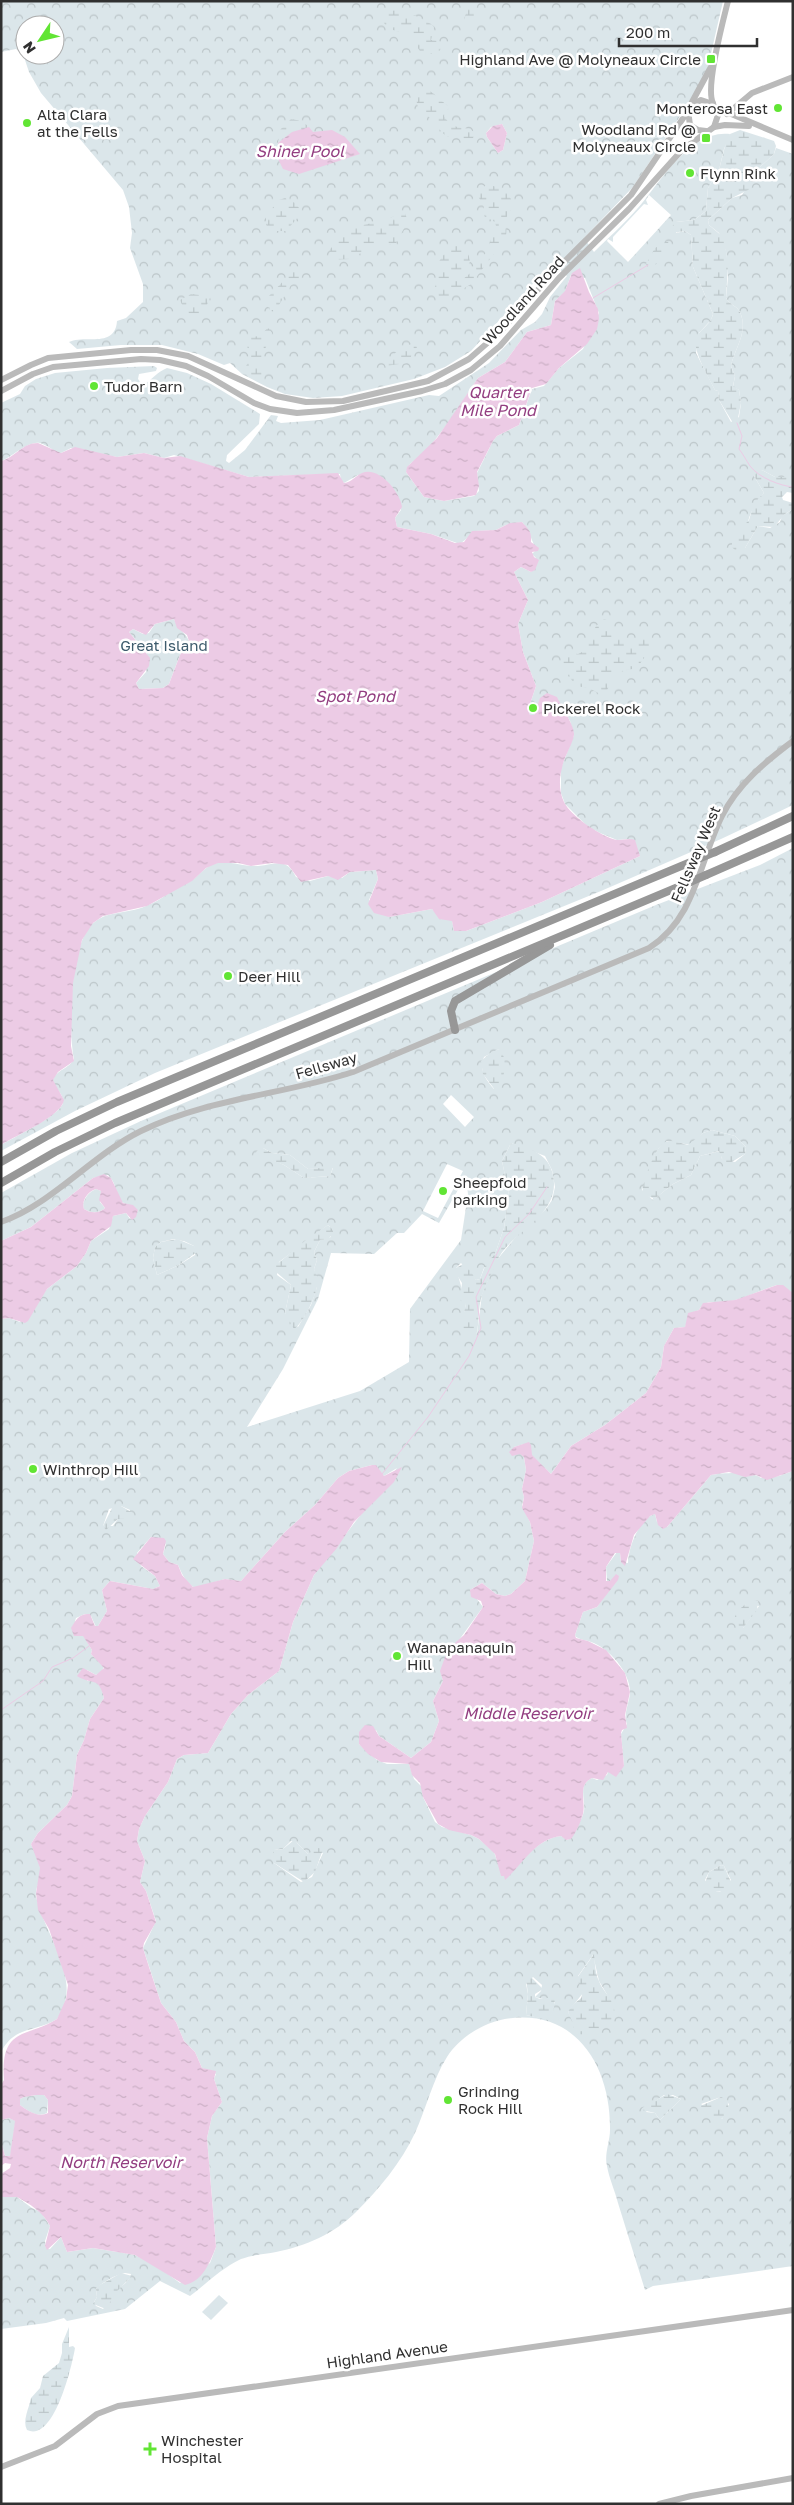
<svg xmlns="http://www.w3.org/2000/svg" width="794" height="2505" viewBox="0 0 794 2505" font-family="'Golos Text',sans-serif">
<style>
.forest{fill:url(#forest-crowns);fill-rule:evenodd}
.wetland{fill:url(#wetland-marsh)}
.pitch{fill:#dbe6ea}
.water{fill:url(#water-ripples);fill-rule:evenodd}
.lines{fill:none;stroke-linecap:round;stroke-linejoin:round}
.stream{stroke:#eccbe5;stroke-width:1}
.secondary{stroke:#bababa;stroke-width:6}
.highway{stroke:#979797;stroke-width:8}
.highway-bridge{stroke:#979797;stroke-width:8}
.poi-dot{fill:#61e534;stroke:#fff;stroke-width:2}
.labels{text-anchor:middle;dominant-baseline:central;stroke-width:5;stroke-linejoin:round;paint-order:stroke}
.poi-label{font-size:15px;fill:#303030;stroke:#fff;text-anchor:start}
.street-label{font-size:15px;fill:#303030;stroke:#fff}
.park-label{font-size:15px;fill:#3d5b6c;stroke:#fff}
.water-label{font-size:16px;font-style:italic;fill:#933e81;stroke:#fff}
</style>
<defs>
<pattern id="forest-crowns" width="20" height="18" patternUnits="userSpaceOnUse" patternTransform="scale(1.25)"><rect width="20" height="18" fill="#dbe6ea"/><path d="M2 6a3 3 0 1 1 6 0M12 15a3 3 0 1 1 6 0" fill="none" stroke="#bcc6c9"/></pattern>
<pattern id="wetland-marsh" width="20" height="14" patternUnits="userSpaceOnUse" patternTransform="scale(1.25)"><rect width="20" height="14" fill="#dbe6ea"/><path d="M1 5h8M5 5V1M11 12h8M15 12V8" fill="none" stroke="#bcc6c9"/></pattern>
<pattern id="water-ripples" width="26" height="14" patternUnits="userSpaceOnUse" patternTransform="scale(1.25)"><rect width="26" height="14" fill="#eccbe5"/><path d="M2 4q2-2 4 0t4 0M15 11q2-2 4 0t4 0" fill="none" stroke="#cbafc5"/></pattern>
</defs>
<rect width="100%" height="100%" fill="#fff"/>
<!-- forest -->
<g class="forest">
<path d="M 1,1 L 723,1 L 707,71 L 697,91 L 633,187 L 584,238 L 594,252 C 608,238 624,224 637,209 C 660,183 690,129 730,134 L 724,149 L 719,170 L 708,188 L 706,211 L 694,220 L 676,222 L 676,233 L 685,231 L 691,235 L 693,267 L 713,314 L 711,320 L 699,333 L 696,353 L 715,390 L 718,391 L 719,400 L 731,422 L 739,417 L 741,403 L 739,390 L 733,387 L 735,376 L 731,366 C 734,349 749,333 740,312 C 737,306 730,305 726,298 L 728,277 L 726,251 L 719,233 L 709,225 L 708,220 L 732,198 L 742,195 L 760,167 L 774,154 L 776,148 L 793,154 L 793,477 L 775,477 L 762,470 L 754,476 L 764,493 C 748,512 746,524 745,548 L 758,526 L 770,528 L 780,522 L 782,516 L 793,509 L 793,805 L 721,839 L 601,891 L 155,1073 L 75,1111 L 1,1151 L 1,1145 C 12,1138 65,1113 63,1101 C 63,1093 54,1088 53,1080 C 57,1069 69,1069 74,1059 C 68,1029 70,955 88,929 C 102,909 127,915 146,906 C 157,902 166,895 175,889 C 181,885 187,884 192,880 C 201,874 206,865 217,863 C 231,861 244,867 258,866 C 277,864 286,857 296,877 L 310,881 L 328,876 L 342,878 L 350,872 L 376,870 L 378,879 L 369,900 L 389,917 L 432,909 L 437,914 L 452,920 L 454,931 L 466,931 L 542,902 L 640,856 L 630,839 L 617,840 L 600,833 L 587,826 L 565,804 L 561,793 L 561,768 L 574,735 L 570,721 L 559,702 L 537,704 L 534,715 L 530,715 L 528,710 L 536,686 L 523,652 L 518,624 L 528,600 L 514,572 L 521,567 L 531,572 L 536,567 L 536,558 L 532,554 L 536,550 L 528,530 L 522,522 L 506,525 L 496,530 L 476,531 L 460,544 L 431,534 L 397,527 L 395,518 L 401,510 C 395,481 385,482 358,475 L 344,483 L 341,480 L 340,474 L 333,474 L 249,477 L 174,455 L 164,458 L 144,453 L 117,457 L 71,448 L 61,453 C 53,451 47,445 40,443 C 29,440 12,457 1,461 L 1,403 L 20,394 L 25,386 L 36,379 L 55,373 L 107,368 L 154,366 L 157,368 L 156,371 L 139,374 L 138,379 L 143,385 C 153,379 157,372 167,368 L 187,373 L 211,384 L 260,414 L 259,424 L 227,455 L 226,461 L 229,463 L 245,450 L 271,415 L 278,416 L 276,421 L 281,423 L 320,420 L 429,395 L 439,396 L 489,363 L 521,330 L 535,322 L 542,314 L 550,297 L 567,276 L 552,263 L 471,351 L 445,367 L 414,379 L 342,396 L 313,398 L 285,394 L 267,387 L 242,374 L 230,363 L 224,365 L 198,354 L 162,345 L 121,345 L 77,349 L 69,342 C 85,334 115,349 117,321 L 126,318 L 143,302 L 143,284 L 130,248 L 132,233 L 129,207 L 123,190 L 41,93 L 29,72 L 23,54 L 16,49 L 1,52 ZM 25,25 L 55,25 L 55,55 L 25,55 ZM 502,124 L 507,133 L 503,150 L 498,153 L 487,137 L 486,133 L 491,127 ZM 649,195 L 671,215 L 628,262 L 607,241 L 608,239 L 613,242 L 613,237 L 644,204 L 648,205 L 646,200 ZM 571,275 L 585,278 L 599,313 L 583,349 L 559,368 L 544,386 L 532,389 L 519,425 L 497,436 L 493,441 L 477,473 L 479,491 L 474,496 L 444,501 L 424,497 L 406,472 L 410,464 L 427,450 L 449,422 L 478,378 L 505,362 L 527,332 L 551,325 L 555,301 L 565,292 Z"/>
<path d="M 174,619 C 178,629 186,633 189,641 L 180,655 L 169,684 L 163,688 L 139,689 L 136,683 L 146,672 L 147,654 L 129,632 L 133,629 L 143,634 L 149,633 L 155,624 Z"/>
<path d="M 793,848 L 793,1293 L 780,1285 L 777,1285 C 759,1290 742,1301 723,1302 C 713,1303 705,1299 699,1310 C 684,1316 691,1315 685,1327 L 674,1328 L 664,1346 L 661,1367 L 646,1393 L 605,1425 L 571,1446 L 551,1474 L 531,1455 L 531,1445 L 524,1444 L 514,1447 L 524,1457 L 526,1470 L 522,1489 L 524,1497 L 522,1505 L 530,1522 L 534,1541 L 525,1581 L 511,1594 L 505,1596 L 496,1594 L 482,1583 L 470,1590 L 483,1607 L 459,1640 L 441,1674 L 443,1681 L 433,1701 L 439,1721 L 431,1742 L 411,1758 L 379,1736 L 376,1730 L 359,1744 L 377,1760 L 387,1764 L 409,1764 L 414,1779 L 422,1787 L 423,1797 L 435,1822 L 442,1827 L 471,1835 L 479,1839 L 494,1852 L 502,1875 L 509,1874 C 523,1859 540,1838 561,1836 L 568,1840 C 573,1832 582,1821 584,1811 C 586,1799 577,1785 592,1778 L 597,1780 L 607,1775 L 608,1772 L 624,1766 L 621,1734 L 627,1724 C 623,1714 629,1704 630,1693 C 631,1673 609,1648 591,1642 C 586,1640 581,1640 576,1637 L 575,1635 L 583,1612 L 597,1607 L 610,1588 L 610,1581 L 607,1581 L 606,1567 L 617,1552 L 620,1553 L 621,1562 L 628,1563 C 628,1548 640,1517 655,1514 L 657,1522 L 667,1527 L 711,1475 C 723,1473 751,1471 761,1478 L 779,1476 L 793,1471 L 793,2266 L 653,2286 L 645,2290 C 636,2261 627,2232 618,2203 C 615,2191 609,2178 607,2166 C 604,2155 610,2141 610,2130 C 611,2071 580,2012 513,2018 C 488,2020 461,2035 447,2057 C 433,2079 426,2109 415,2133 C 401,2163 379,2189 356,2212 C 334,2234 306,2246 276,2252 C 265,2254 252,2255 241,2259 C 223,2267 206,2284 190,2296 L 160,2281 L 125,2309 L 67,2321 L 64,2318 L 46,2323 L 1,2329 L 1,2197 L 17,2197 L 32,2208 L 41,2212 L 50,2226 L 45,2241 L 46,2248 L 50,2249 L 61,2237 L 67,2252 L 93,2248 L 135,2255 L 157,2266 L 180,2283 L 210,2263 L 216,2247 L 207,2138 L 212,2116 L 222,2102 L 214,2079 L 216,2074 L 202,2068 L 195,2052 L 184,2041 L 176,2022 L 161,2003 L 143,1948 L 156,1921 L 146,1891 L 140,1882 L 145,1861 L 137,1841 L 139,1829 L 145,1816 L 168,1782 L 177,1759 L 184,1755 L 208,1753 L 231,1714 L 248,1695 L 279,1671 L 293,1622 L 314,1575 L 397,1468 L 384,1476 L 372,1465 L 349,1471 L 338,1478 L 315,1505 L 285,1532 L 241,1581 L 225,1579 L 195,1588 C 186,1583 182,1574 178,1565 L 169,1562 L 163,1554 L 166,1544 L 151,1537 L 137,1553 L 141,1566 L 155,1576 L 160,1586 L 153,1589 L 110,1581 L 102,1590 L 107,1611 L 98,1626 L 96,1627 L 91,1616 L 85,1614 L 76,1618 L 75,1621 L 92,1650 L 91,1654 L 104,1666 L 102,1671 L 96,1675 L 87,1670 L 87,1681 L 97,1681 L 101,1686 L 104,1698 L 90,1719 L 84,1740 L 77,1755 L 72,1796 L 67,1805 L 38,1833 L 31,1844 C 36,1855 42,1865 40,1877 C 39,1883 35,1890 36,1896 C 44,1935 85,1980 57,2019 C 35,2033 15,2025 1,2052 L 1,1319 L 9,1318 L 20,1322 L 47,1289 L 77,1266 L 86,1253 L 91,1241 L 109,1229 L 113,1216 L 126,1213 L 130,1219 L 138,1211 C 132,1203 127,1207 121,1201 C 115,1194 117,1183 108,1175 L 93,1178 L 31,1227 L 1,1241 L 1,1193 L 72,1153 L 141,1121 L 656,905 L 760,865 ZM 499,1049 L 504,1067 L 494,1089 C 485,1079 479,1070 484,1057 ZM 451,1095 L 474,1117 L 465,1127 L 443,1104 ZM 712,1130 L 735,1136 L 746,1147 L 745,1154 L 735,1162 L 722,1159 L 720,1151 L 700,1156 L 691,1175 L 673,1184 L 653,1200 L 642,1190 L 655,1155 L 659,1148 L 667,1141 L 691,1145 L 703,1133 ZM 511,1143 L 545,1156 L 552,1170 L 555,1187 L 552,1200 L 546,1209 L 520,1232 L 496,1261 L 482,1294 L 477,1334 L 464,1313 L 466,1304 L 456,1268 L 461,1263 L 476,1280 L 480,1279 L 484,1268 L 495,1254 L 504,1228 L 509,1195 L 502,1161 ZM 263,1148 L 272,1153 L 290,1155 L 308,1169 L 333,1168 L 330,1176 L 304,1178 L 284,1165 L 270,1159 ZM 447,1164 L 463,1171 L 438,1218 L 423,1211 ZM 466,1176 L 468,1194 L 461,1240 L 410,1309 L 409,1362 L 360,1391 L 247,1427 L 283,1369 L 318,1299 L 331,1253 L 374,1254 L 397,1233 L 404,1233 L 422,1214 L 439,1223 ZM 328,1225 L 330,1227 L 331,1237 L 320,1240 L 314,1252 L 317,1260 L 314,1269 L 317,1287 L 311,1305 L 298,1327 L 285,1313 L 291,1285 L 277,1275 L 279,1262 ZM 174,1239 L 184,1241 L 194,1246 L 195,1255 L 179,1265 L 157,1275 L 153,1258 L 155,1247 L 161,1242 ZM 121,1506 L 130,1510 L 127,1518 L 118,1519 L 113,1526 L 103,1526 L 109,1509 ZM 746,1604 L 759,1606 L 743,1628 L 742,1609 ZM 291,1841 L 297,1843 L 308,1854 L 323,1853 L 312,1877 L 301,1882 L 274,1863 L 274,1850 L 283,1849 ZM 721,1865 L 724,1866 L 731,1880 L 720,1892 C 711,1891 709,1886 705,1880 L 709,1872 ZM 593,1955 L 599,1981 L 612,2003 L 574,2023 L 568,2012 L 583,1993 L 578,1976 ZM 533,1977 L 542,1985 L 541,1991 L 535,1997 L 555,2002 L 548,2019 L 526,2015 L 528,1994 L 526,1984 ZM 664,2095 L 673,2095 L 681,2099 L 660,2120 L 655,2113 L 646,2112 L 654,2102 ZM 721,2097 L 729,2104 L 722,2119 L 701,2104 ZM 125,2273 L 131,2274 C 128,2284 121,2285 115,2292 C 111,2298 109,2303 103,2309 L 96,2306 L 94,2302 L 97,2297 L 96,2289 C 101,2283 117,2274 125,2273 Z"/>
<path d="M 96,1189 L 101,1191 L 100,1202 L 105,1208 C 99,1214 90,1213 84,1209 C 81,1202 88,1192 96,1189 Z"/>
<path d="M 36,2095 L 44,2095 L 48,2100 L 47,2113 C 37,2118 28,2111 20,2105 L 20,2099 L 24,2097 Z"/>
<path d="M 9,2118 L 16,2121 C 12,2133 15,2145 10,2156 L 5,2156 L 1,2141 L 1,2120 Z"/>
</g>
<!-- wetland -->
<g class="wetland">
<path d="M 466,1 L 475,1 L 477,20 L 464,24 C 464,16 469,10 466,1 Z"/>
<path d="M 404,10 L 431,24 L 434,27 L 431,40 L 439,41 L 442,46 L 438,54 L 422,54 L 409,35 C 398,30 384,32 382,16 L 386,11 Z"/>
<path d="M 424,86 L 449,107 L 444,116 C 454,134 469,123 475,134 L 472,140 L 463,141 L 459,137 C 445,140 442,132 434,122 C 423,109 413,113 418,89 Z"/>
<polygon points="291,119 302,121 309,127 283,138 278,143 280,130"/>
<path d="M 740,130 L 774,141 L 776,146 L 774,154 L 760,167 L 750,189 L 732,198 L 708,220 L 709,225 L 722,236 L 725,244 L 728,265 L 726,298 C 730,305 737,306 740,312 C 749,333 734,349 731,366 L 735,376 L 733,386 L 739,390 L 741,403 L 737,423 L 733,423 L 719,400 L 718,391 L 715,390 C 709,378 690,347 697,336 C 702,328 711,324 713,314 L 693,267 L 691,235 L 685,231 L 672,233 L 670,229 L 676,222 L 694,220 L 706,211 L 708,188 L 719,170 L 727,138 L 730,134 Z"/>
<path d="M 487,185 C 500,186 512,193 513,207 L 507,215 L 506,238 L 471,284 L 450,297 L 439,297 L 435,288 L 438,263 L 454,239 L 457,237 C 464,242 469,253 470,262 L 461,274 L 462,280 L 474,270 L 477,261 L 487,252 L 492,236 L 497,230 L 495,222 L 484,216 L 484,207 L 478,196 L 481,188 Z"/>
<polygon points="285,198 294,202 301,210 300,215 286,231 273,231 266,225 266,216 279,200"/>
<polygon points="404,211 408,221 396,243 370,248 350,259 329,260 330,249 354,227 386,220"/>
<path d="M 668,241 C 670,249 662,261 655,265 L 646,264 L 655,248 Z"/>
<polygon points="298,269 302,271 297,282 291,285 276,310 270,310 265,303 268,297 293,271"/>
<path d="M 207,290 L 213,290 C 212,294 199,324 196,326 L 193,317 L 184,309 L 180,300 L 191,294 L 200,295 Z"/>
<polygon points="268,328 272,333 262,356 264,376 260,381 247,373 245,368 250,359 247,345 251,337 259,336"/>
<polygon points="413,343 417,347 407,363 385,366 395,353"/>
<polygon points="762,470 775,477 793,477 793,493 787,492 782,497 783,500 793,503 793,509 785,514 774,527 758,526 745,548 738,553 732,547 732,538 749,520 754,503 764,493 754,476 757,471"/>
<path d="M 604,619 L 613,622 L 612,629 C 625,641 635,641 651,637 L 655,642 L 637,668 L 617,672 L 606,692 L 600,694 L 589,688 L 575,686 L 570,677 L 563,674 L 561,665 L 564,652 L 578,654 L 584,651 L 596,626 Z"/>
<path d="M 499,1049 C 509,1058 505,1082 495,1090 L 483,1074 L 481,1061 L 490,1053 Z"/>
<path d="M 712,1130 L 735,1136 L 746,1147 L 745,1154 L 730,1163 L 723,1161 L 719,1151 L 700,1156 L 691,1175 L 673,1184 L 652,1201 L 653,1198 L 643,1195 C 640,1186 656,1145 665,1142 C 673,1139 681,1144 688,1145 L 703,1133 Z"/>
<path d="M 511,1143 C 530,1148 549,1154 553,1175 C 562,1217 509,1231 496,1263 C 492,1273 486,1284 482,1295 C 479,1304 479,1315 478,1325 C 477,1332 477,1337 471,1342 L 472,1339 L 465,1337 L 460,1328 L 466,1304 L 460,1300 L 462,1283 L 455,1272 L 456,1268 L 463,1264 L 470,1270 L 476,1280 L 480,1279 L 486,1264 L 495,1254 L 504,1228 L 509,1195 L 502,1161 Z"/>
<polygon points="261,1147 272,1153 290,1155 308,1169 333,1167 330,1176 304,1178 284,1165 257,1155 256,1152"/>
<path d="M 328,1225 L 333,1230 L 333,1234 L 328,1239 L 320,1240 L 314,1252 L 317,1260 L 314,1269 C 315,1273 318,1276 318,1280 C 318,1292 304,1323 294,1329 L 285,1313 L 291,1285 L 275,1271 L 276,1265 L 306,1240 Z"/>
<polygon points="177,1239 194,1246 197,1252 179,1265 157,1275 153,1258 155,1247 161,1242"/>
<polygon points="113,1506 121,1506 133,1513 127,1519 118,1519 106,1530 103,1526"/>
<polygon points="755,1600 758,1601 757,1610 743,1628 735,1624 735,1613 748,1602"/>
<polygon points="294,1840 308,1854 318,1848 323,1849 315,1872 304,1882 274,1863 272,1858 274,1850 283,1849"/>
<path d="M 721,1865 L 724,1866 L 731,1882 L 723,1891 C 715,1893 707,1890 705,1883 L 709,1872 Z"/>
<path d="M 594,1954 C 595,1963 595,1973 599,1981 C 602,1990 610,1996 613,2004 C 621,2028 592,2036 575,2034 L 573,2023 L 568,2012 C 580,1992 587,2007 577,1978 Z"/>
<path d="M 530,1976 L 543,1989 L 535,1994 L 535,1997 L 540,1999 L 554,1997 C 556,2004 553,2015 548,2020 L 526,2015 L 528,1994 L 526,1979 Z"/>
<polygon points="667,2094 681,2099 660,2120 655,2113 642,2110 642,2108"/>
<path d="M 721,2097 L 727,2100 C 730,2108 727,2115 720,2120 L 703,2113 L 698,2107 Z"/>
<polygon points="121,2273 132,2276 116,2292 106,2309 93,2304 97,2297 96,2289 98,2286"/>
<path d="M 69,2327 L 69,2347 L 73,2346 L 75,2348 C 72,2366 54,2443 27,2430 C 22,2420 29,2409 31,2398 L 40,2388 L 43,2376 L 59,2363 L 62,2353 L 62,2344 Z"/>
</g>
<!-- pitch -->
<polygon class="pitch" points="219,2295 228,2303 211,2320 202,2312"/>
<!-- water -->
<g class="water">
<polygon points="502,124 507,133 503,150 498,153 487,137 486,133 493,126"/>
<polygon points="309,127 313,132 332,130 345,137 360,154 299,174 283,169 278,159 278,143 292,132"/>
<polygon points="580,268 589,292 598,309 599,319 597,329 587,344 559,368 546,384 532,388 519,425 497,436 493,441 477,472 479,486 476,495 444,501 424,497 406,472 407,467 437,438 478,378 505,362 527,332 551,325 555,301 565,291 572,273"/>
<path d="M 38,443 L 61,453 L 75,447 L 117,457 L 144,453 L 164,458 L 180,456 L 249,477 L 338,473 L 344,483 C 352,482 355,476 362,473 C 379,466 400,492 402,507 L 395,518 L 397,527 L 431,534 L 455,543 L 464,542 L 472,531 L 496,530 L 510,523 L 522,522 C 528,529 532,531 531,542 L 539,548 L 538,551 L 532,552 L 534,557 L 539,560 L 535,570 L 531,572 L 521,567 L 514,572 L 528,600 L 518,624 L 523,652 L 536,686 L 528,710 L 530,715 L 534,715 L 540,698 L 547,693 L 557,697 C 561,706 575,726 574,735 C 572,746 564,756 562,768 C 559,778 559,792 564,802 C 571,816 598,834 613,839 C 620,842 628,837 635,840 L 640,856 L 542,902 L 466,931 L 454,931 L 452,921 L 439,919 L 432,909 L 389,917 L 374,913 L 368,904 L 378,879 L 376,870 L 350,872 L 338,880 L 328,876 L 301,882 L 288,865 L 272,863 L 251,866 L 238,863 L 218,863 L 206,868 L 192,881 L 147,906 L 103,916 L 93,923 L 82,940 L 73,983 L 71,1046 L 74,1061 L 58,1072 L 53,1080 L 64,1100 C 61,1117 16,1135 1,1145 L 1,461 C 16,457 22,443 38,443 ZM 174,619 L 177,628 L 187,635 L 189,641 L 180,655 L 169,684 L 163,688 L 139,689 L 136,683 L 149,666 L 150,658 L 129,632 L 133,629 L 146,635 L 155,624 Z"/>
<path d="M 104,1174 L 111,1178 L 123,1203 L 133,1205 L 138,1210 L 136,1217 L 132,1220 L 126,1213 L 113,1216 L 111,1226 L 91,1241 L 86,1253 L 77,1266 L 47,1289 L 28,1321 L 25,1323 L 9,1318 L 1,1319 L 1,1241 L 31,1227 L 93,1178 ZM 96,1189 L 101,1191 L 99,1200 L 105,1208 C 99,1214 90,1213 84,1209 C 81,1201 88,1191 96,1189 Z"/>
<path d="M 777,1285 L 783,1285 L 793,1293 L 793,1471 L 767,1480 L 756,1475 L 745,1477 L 729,1472 L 711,1475 L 667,1527 L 663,1529 L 658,1525 L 655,1514 L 650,1516 L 634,1535 L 625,1566 L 621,1562 L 620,1553 L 615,1553 L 606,1567 L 606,1581 L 610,1581 L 616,1574 L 619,1576 L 618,1580 L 597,1607 L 583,1612 L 575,1635 L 576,1638 L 588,1641 L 606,1650 L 625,1673 L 630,1692 L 625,1715 L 627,1728 L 622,1730 L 621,1733 L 624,1766 L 616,1777 L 608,1772 L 603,1780 L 592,1778 C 577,1785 586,1801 583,1814 C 581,1821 576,1833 571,1839 L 566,1840 L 561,1836 C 535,1839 522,1865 505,1880 L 504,1876 L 501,1876 L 495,1854 L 479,1839 L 471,1835 L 449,1830 L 438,1824 L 423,1797 L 420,1783 L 412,1775 L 409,1764 L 381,1762 L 368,1754 L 359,1744 L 359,1732 L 365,1725 L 373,1726 L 379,1736 L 411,1758 L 431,1742 L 439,1721 L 433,1701 L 443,1681 L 440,1671 L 448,1649 L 464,1635 L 483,1607 L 481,1601 L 471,1597 L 470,1590 L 482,1583 L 496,1594 L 505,1596 L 511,1594 L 525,1581 L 534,1541 L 530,1522 L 522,1508 L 524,1497 L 522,1489 L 526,1470 L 524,1457 L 520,1454 L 512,1456 L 509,1452 L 514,1447 L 529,1442 L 531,1445 L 532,1455 L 551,1474 L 571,1446 L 605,1425 L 646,1393 L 661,1367 L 664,1346 L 674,1328 L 685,1327 L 688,1313 L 699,1310 L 703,1303 L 735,1300 Z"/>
<path d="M 372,1465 L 376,1465 L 384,1476 L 402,1467 L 394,1482 L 354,1522 L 337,1548 L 314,1575 L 293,1622 L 279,1671 L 248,1695 L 231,1714 L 208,1753 L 184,1755 L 177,1759 L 168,1782 L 145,1816 L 139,1829 L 137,1841 L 145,1861 L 140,1882 L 146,1891 L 156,1922 L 144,1943 L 143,1948 L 149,1967 L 161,2003 L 176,2022 L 184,2041 L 195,2052 L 202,2068 L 216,2071 L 214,2079 L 222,2102 L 212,2116 L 207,2138 L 216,2247 C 210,2262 203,2281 185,2285 L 135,2255 L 93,2248 L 67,2252 L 61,2237 L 47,2250 L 45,2246 L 50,2226 C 43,2212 30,2204 17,2197 L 1,2197 L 1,2174 L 10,2168 L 11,2164 L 5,2163 L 1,2166 L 1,2141 L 5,2156 L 10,2156 L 15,2121 L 9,2118 L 1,2120 L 1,2085 L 4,2080 C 0,2026 27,2038 57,2019 L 66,1999 L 68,1985 L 49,1929 L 38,1910 L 36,1893 L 40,1868 L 31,1844 L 38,1833 L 67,1805 L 72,1796 L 77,1755 L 84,1740 L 90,1719 L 104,1698 C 98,1675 93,1686 77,1676 L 83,1668 L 96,1675 L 104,1668 L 91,1654 L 92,1650 L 83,1636 L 74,1636 L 71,1628 C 76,1620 79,1613 90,1614 L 95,1626 L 98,1626 L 107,1611 L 102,1590 L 110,1581 L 153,1589 L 160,1586 L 155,1576 L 133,1559 L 151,1537 L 164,1538 L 166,1541 L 163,1554 L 169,1562 L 178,1565 L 182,1575 L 193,1587 L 225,1579 L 241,1581 L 285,1532 L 315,1505 L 338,1478 L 349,1471 ZM 36,2095 L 44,2095 L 48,2100 L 48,2113 C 38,2118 28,2111 20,2105 L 20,2099 L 24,2097 Z"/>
</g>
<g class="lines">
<!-- stream -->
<g class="stream">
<polyline points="593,298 648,265"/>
<path d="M 737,423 L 742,436 L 739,449 C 743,454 746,460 750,466 C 759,478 781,486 793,487"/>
<polyline points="382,1474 428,1417 469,1356 481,1328 476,1297 505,1237 529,1214 547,1187"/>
<polyline points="1,1710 43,1681 52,1667 73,1658 89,1646"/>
</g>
<!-- secondary -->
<g class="secondary">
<polyline points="692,102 712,65"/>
<path d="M 713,103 C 705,88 723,21 728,1"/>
<polyline points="717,108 793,140"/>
<polyline points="688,111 690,125 698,130 706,131"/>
<polyline points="727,114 752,93 793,77"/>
<polyline points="714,127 725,125 749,126"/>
<polyline points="1,380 31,365 48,358 131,350 157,350 188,356 276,396 306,402 343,401 428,381 469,359 501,331 553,273 631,195 688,111"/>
<polyline points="1,391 33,374 53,367 141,359 160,360 186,366 208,376 254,403 270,409 297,413 334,410 422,391 445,384 471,370 500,346 559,278 629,209 682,150 714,127 718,115 713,104 701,100 691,105"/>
<path d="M 1,1222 C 51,1205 92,1155 141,1131 C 208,1098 283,1095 353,1072 L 649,948 C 696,918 699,862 722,816 C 738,784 765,762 793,741"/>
<polyline points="1,2467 55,2446 97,2414 118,2406 793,2310"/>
<polyline points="659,2504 691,2496 793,2478"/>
</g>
<!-- highway -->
<g class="highway">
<polyline points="715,852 793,816"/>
<polyline points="706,875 793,837"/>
<polyline points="455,1030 451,1011 455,1001 550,945"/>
<polyline points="1,1162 56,1131 117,1102 698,859"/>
<polyline points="1,1183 55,1152 115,1123 690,882"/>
</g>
<!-- highway-bridge -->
<g class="highway-bridge">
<polyline points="698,859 715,852"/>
<polyline points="690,882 706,875"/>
</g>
</g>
<!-- markers -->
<g class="poi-dot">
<rect x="706" y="54" width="10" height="10" rx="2.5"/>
<circle cx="778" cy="108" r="5"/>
<circle cx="27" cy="123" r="5"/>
<rect x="701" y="133" width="10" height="10" rx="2.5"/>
<circle cx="690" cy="173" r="5"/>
<circle cx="94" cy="386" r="5"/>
<circle cx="533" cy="708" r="5"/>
<circle cx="228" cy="976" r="5"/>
<circle cx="443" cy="1191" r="5"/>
<circle cx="33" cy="1469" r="5"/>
<circle cx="397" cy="1656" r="5"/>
<circle cx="448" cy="2100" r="5"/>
<path d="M147.5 2441.5h5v5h5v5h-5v5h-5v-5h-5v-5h5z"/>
</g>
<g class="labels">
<!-- poi labels -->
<g class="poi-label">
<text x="701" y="59" text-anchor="end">Highland Ave @ Molyneaux Circle</text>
<text x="768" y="108" text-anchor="end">Monterosa East</text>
<text x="37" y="114">Alta Clara<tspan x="37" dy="17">at the Fells</tspan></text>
<text x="696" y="129" text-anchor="end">Woodland Rd @<tspan x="696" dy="17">Molyneaux Circle</tspan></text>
<text x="700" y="173">Flynn Rink</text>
<text x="104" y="386">Tudor Barn</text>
<text x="543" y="708">Pickerel Rock</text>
<text x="238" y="976">Deer Hill</text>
<text x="453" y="1182">Sheepfold<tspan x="453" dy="17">parking</tspan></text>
<text x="43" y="1469">Winthrop Hill</text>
<text x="407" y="1647">Wanapanaquin<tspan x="407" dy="17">Hill</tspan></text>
<text x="458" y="2091">Grinding<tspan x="458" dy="17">Rock Hill</tspan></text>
<text x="161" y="2440">Winchester<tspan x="161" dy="17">Hospital</tspan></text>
</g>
<!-- street labels -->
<g class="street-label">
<text transform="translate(523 300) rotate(-48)">Woodland Road</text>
<text transform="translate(695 854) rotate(-67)">Fellsway West</text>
<text transform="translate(326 1065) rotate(-16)">Fellsway</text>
<text transform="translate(387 2354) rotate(-8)">Highland Avenue</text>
</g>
<!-- park labels -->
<g class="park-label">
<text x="164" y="645">Great Island</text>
</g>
<!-- water labels -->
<g class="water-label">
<text x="300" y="151">Shiner Pool</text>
<text x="498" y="392">Quarter<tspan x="498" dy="18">Mile Pond</tspan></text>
<text x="355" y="696">Spot Pond</text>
<text x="528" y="1713">Middle Reservoir</text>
<text x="121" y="2162">North Reservoir</text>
</g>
</g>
<!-- border -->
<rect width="794" height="2505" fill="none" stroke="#303030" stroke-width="5"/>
<!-- north arrow -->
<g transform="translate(40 40) rotate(235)"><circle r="24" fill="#ffffff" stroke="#acacac"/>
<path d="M0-4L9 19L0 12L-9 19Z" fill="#61e534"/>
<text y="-8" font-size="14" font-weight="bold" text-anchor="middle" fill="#303030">N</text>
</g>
<!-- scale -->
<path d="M619 38v8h138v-8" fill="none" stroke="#303030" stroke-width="2.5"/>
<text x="626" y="38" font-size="15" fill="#303030" stroke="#ffffff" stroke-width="4" paint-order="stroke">200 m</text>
</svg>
